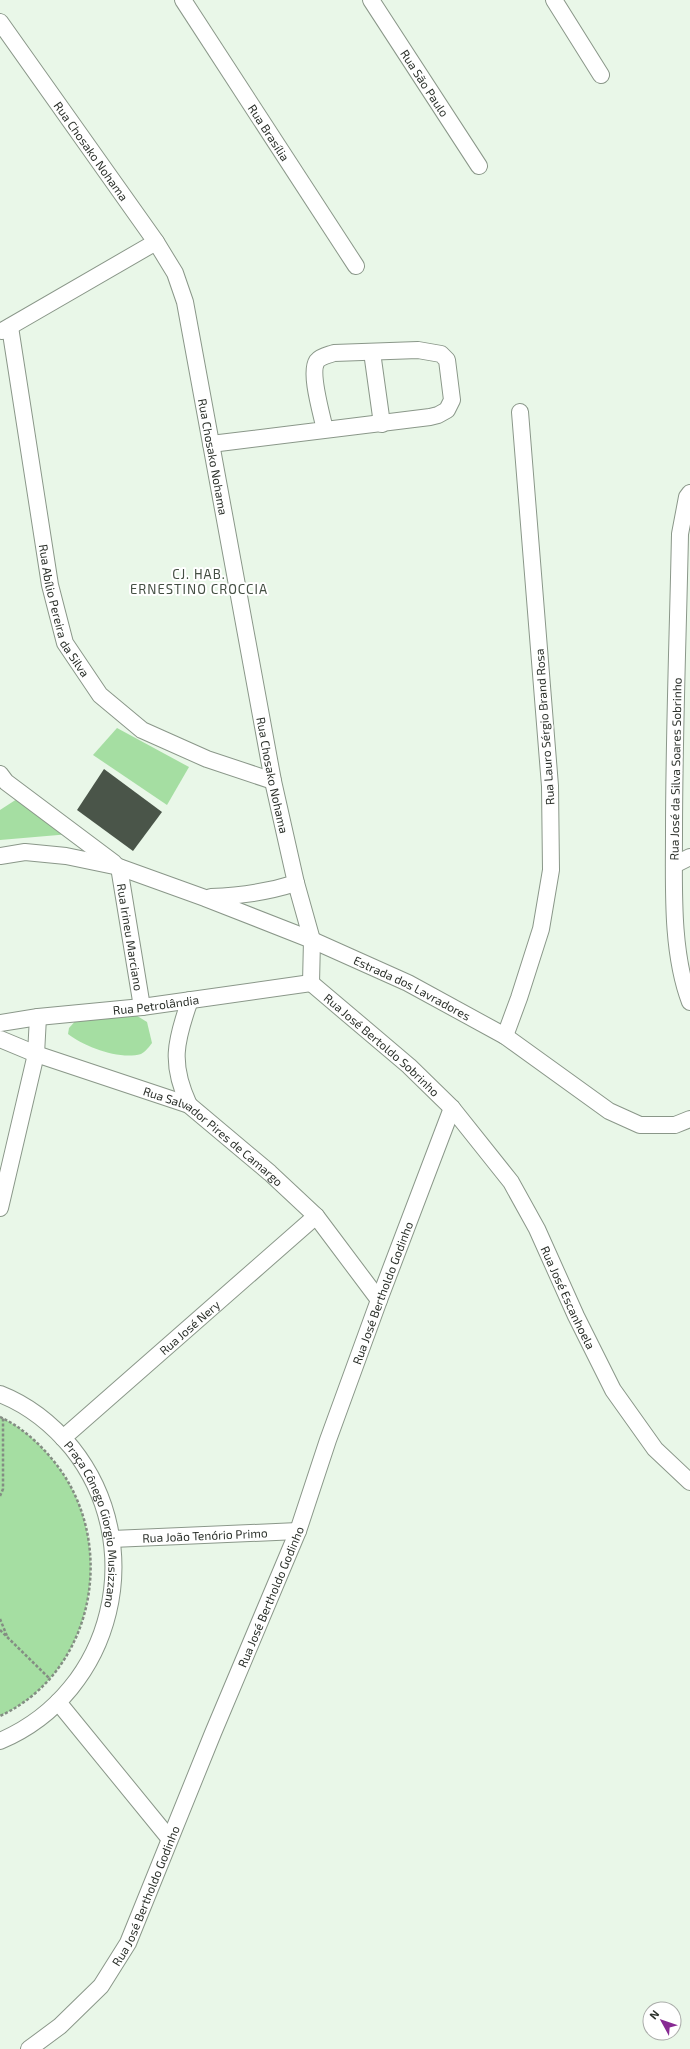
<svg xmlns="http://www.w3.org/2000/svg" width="690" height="2049" viewBox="0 0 690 2049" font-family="'Exo 2',sans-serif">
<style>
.green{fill:#a5dea2}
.building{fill:#4a5549}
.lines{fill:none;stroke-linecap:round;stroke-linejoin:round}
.minor-casing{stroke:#8a9789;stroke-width:18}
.path{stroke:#848d83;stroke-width:2.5;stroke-dasharray:3 2;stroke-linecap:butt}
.minor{stroke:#fff;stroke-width:16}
.labels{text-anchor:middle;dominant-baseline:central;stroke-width:4;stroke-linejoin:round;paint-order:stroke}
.street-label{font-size:12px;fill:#2c312b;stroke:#fff}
.neighbourhood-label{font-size:13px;letter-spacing:1px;fill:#444f43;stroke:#fff}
</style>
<rect width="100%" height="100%" fill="#e9f7e8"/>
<!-- green -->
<g class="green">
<polygon points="117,728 189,767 167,805 93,755"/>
<polygon points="17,799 70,834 0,840 0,810"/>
<path d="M 134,1014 L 147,1022 L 152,1043 C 149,1047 145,1052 141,1054 C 119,1060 85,1047 68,1034 L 69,1028 L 79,1017 Z"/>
<path d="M 0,1417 C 20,1426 38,1442 52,1459 C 119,1538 97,1671 0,1716 Z"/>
</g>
<!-- building -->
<polygon class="building" points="104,769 162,812 133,851 77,810"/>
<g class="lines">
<!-- minor casing -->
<g class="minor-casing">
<g id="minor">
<path id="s1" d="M 183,0 L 356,266"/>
<path id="s2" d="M 371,0 L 479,166"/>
<polyline points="554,0 601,75"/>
<path id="s3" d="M 0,22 L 156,242 L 175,273 L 185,302 L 273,781 L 296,883 L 312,940 L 311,983"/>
<path id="s4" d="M 10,327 L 50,585 L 65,643 L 100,695 L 142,730 L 207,759 L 273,781"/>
<polyline points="2,331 156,242"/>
<polyline points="372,352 382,424"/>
<path d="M 211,444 L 430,417 L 438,415 L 447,410 L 452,400 L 447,360 L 441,354 L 418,350 L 334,353 C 329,355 321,356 317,361 C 309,373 322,415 325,430"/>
<path d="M 690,493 L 687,497 L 680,534 C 678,634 674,734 674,834 C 674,887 671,952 690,1002"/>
<polyline points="0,774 6,782 114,863"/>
<path id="s5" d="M 0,856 L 25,852 L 66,856 L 119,867 L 205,898 L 312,940 L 408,983 L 505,1036 L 609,1111 L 640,1125 L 675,1125 L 690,1119"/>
<polyline points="674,865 690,857"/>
<path id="s6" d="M 119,867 L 142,1007"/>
<path d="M 211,897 C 241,896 268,892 296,883"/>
<path id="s7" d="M 311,983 L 409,1066 L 452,1108 L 511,1182 L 537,1229 L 576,1316 L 613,1390 L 655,1449 L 690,1482"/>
<path id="s8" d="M 0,1023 L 38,1017 L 142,1007 L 311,983"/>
<polyline points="505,1036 519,998 541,929 551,870 550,786 520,412"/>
<path id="s9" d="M 0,1039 L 36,1054 L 189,1105 L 270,1173 L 316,1216 L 379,1300"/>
<path d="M 189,1105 C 170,1064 175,1042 190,1000"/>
<polyline points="0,1208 36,1054 38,1017"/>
<path id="s10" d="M 0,1394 C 28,1405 53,1425 72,1448 C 149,1545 115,1692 0,1741"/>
<path id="s11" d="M 63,1438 L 316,1216"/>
<path id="s12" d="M 112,1539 L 298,1531"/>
<polyline points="58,1702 169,1838"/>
<path id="s13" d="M 29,2049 L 60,2026 L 101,1986 L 128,1943 L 213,1733 L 298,1531 L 328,1440 L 379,1300 L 452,1108"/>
</g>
</g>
<!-- path -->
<g class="path">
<path d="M 0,1417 C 20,1426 38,1442 52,1459 C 119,1538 97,1671 0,1716"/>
<polyline points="0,1496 3,1489 3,1418"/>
<polyline points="0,1619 7,1636"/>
<polyline points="0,1630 49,1678"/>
</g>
<!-- minor -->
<use href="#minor" class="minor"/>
</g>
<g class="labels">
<!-- street labels -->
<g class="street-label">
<text stroke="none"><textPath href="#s2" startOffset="99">Rua São Paulo</textPath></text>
<text stroke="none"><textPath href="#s1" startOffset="158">Rua Brasília</textPath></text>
<text stroke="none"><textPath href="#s3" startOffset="158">Rua Chosako Nohama</textPath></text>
<text stroke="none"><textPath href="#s3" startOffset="494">Rua Chosako Nohama</textPath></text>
<text stroke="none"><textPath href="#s4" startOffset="290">Rua Abílio Pereira da Silva</textPath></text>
<text transform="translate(544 727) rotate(-94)">Rua Lauro Sérgio Brand Rosa</text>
<text transform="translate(675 769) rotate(-89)">Rua José da Silva Soares Sobrinho</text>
<text stroke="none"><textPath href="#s3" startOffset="818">Rua Chosako Nohama</textPath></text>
<text stroke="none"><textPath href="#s6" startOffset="71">Rua Irineu Marciano</textPath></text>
<text stroke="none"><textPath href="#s5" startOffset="438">Estrada dos Lavradores</textPath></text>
<text stroke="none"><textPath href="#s8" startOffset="157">Rua Petrolândia</textPath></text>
<text stroke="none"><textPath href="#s7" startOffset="94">Rua José Bertoldo Sobrinho</textPath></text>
<text stroke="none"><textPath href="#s9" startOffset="237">Rua Salvador Pires de Camargo</textPath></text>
<text stroke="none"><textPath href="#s13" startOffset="845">Rua José Bertholdo Godinho</textPath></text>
<text stroke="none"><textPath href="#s7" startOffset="412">Rua José Escanhoela</textPath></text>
<text stroke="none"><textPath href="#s11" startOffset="168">Rua José Nery</textPath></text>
<text stroke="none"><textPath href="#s10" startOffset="172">Praça Cônego Giorgio Musizzano</textPath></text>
<text stroke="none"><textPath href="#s12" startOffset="93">Rua João Tenório Primo</textPath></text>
<text stroke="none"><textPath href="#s13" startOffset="521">Rua José Bertholdo Godinho</textPath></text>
<text stroke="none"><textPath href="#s13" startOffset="197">Rua José Bertholdo Godinho</textPath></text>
</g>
<!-- neighbourhood labels -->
<g class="neighbourhood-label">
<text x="199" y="574">CJ. HAB.<tspan x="199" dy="15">ERNESTINO CROCCIA</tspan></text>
</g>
</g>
<!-- north arrow -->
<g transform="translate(662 2021) rotate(310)"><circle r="19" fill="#ffffff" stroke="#abadaa"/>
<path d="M0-3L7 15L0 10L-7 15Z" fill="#872993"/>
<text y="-6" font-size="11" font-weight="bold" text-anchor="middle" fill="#2c312b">N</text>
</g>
</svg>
